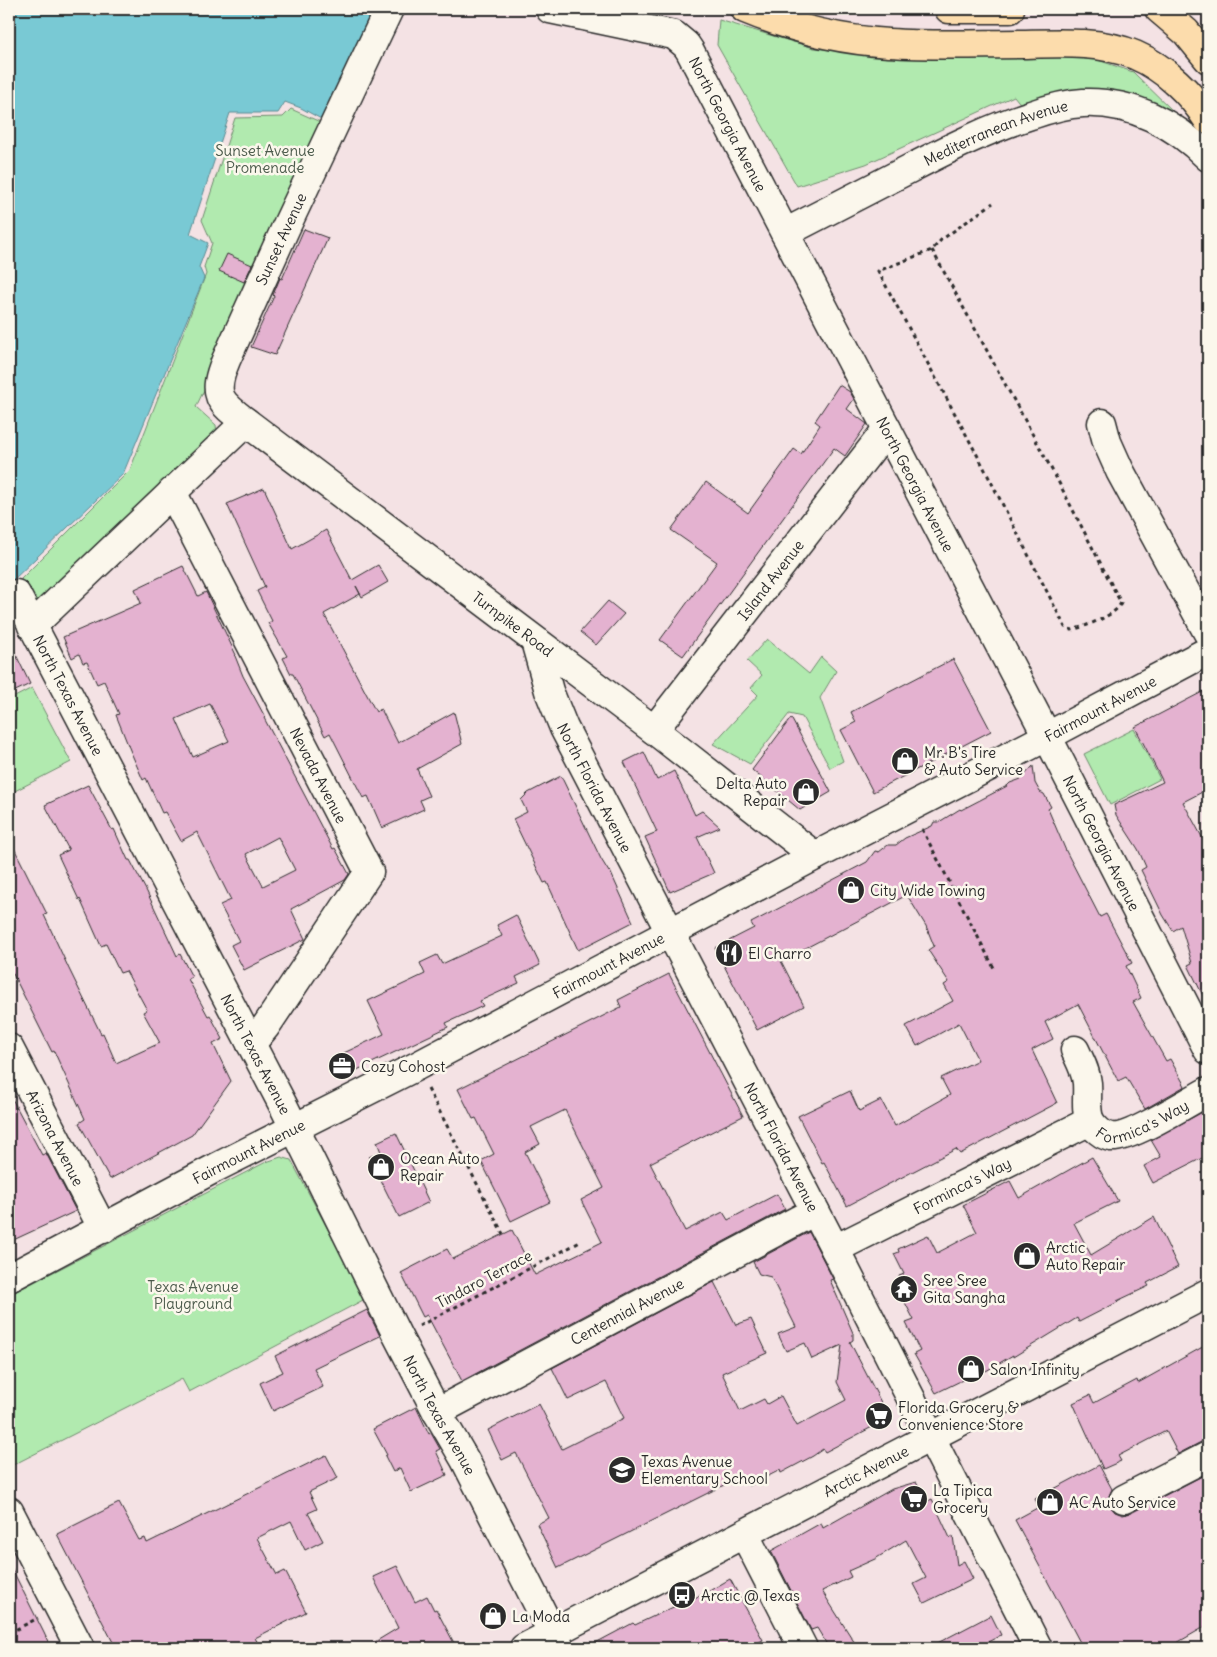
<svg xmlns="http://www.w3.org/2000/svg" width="1217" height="1657" viewBox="0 0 1217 1657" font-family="Delius,sans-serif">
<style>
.green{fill:#b1eaaf;stroke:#6e8a6d}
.water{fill:#79c9d4;stroke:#5a8a90}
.building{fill:#e4b2d0;stroke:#2b2b2b;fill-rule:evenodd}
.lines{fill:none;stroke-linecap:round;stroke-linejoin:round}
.minor-casing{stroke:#2b2b2b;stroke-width:31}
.major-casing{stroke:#2b2b2b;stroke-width:31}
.highway-casing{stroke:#2b2b2b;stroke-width:31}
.path{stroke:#2b2b2b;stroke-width:3;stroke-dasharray:4 4;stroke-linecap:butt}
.minor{stroke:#fbf7ec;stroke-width:28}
.major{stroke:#fcdcac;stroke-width:28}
.highway{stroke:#fcdcac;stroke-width:28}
.labels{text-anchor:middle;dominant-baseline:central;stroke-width:5;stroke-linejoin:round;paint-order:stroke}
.street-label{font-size:15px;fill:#2b2b2b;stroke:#fbf7ec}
.park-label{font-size:15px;fill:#4c5b4c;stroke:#fbf7ec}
.poi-label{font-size:15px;fill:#2b2b2b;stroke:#fbf7ec;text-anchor:start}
</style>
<rect width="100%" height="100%" fill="#f4e2e4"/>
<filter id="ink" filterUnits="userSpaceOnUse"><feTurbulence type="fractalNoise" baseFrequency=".02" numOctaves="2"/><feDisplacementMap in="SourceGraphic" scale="10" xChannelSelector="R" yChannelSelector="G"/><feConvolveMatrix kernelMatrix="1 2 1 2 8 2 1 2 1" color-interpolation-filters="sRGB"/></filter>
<g filter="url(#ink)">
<!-- green -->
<g class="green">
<polygon points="719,20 814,48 926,59 1086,56 1133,72 1175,113 1102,89 1022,106 1014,96 866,164 797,186 717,45"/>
<polygon points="291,109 327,125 260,271 196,407 216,425 217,436 36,605 21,579 130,470 206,274 204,267 212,243 202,220 235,118 283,117"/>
<polygon points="767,639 809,674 821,657 836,671 820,698 843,761 830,768 802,717 789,714 750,764 713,744 758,695 751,688 762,675 747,661"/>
<polygon points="32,688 71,762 9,794 9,700"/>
<polygon points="1134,729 1160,779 1110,805 1084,754"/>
<polygon points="281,1157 291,1160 365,1299 189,1392 182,1379 9,1467 9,1295 266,1162"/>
</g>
<!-- water -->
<polygon class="water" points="9,9 373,9 323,120 301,108 285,102 278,113 230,113 190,234 208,243 199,267 204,278 123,474 9,584"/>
<!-- building -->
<g class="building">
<polygon points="304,229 328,238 275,355 251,347 274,296 273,295 280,278 282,279"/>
<polygon points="227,254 252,265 244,282 219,271"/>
<polygon points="839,385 850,392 854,399 847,409 867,424 845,456 834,448 683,656 660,640 717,562 671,530 706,482 748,513 794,449 801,454 820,425 815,421"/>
<polygon points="264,488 292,549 326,530 352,580 378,565 388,582 362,597 356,586 360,594 324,614 376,712 381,709 398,743 454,712 462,744 417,769 429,796 420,800 424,809 382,828 368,796 363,798 330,733 325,736 293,674 291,674 283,658 287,656 268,623 272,621 257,591 265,587 227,504"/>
<path d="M 183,566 L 198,596 L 206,592 L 236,655 L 235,656 L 243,676 L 265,717 L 264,718 L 333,849 L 335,848 L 349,874 L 345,880 L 291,909 L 305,939 L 244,970 L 231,945 L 239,941 L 220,905 L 231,900 L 197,832 L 181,841 L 165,812 L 162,813 L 146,778 L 143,780 L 130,750 L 116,715 L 119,714 L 104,681 L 97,684 L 87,662 L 83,663 L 79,654 L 72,658 L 63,637 L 141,603 L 135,589 ZM 210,704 L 229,741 L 193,757 L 176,719 ZM 278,837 L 295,870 L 263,886 L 246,854 Z"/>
<polygon points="608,601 624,614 596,645 580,632"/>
<polygon points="9,640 30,684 9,694"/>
<polygon points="953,659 991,731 873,792 841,730 856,722 851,712"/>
<polygon points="1208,689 1208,789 1183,802 1208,848 1208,1006 1188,965 1192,963 1181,926 1173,931 1163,915 1141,870 1146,867 1138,849 1116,815 1114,805 1163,782 1135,727"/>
<polygon points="791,718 831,792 800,810 752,770"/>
<polygon points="644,752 657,780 674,771 695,815 702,811 720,827 697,837 714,873 670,892 645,837 657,832 624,762"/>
<polygon points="1033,766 1035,783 1040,792 1044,794 1051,807 1048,809 1066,851 1100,917 1106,914 1132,963 1126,966 1141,998 1133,1002 1166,1061 1170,1059 1185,1086 1145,1109 1126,1077 1118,1081 1078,1004 1045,1022 1053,1039 1032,1050 1057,1103 960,1154 956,1149 847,1206 824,1162 822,1163 798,1116 850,1091 859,1111 881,1100 895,1126 950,1095 941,1078 978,1060 959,1023 917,1046 906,1026 953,1001 944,985 949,982 928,950 934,946 926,926 907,895 781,961 804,1006 757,1030 715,948 754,928 751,923 867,862 875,851 879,852 888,845 896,845 905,838 932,826 934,822 939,822 960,809 961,810 1007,786 1010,783 1021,779"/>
<polygon points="561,776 601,859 609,872 610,871 633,922 578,950 547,882 544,883 513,819 527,812 521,800 528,793"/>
<polygon points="88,785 112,830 114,829 128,860 130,860 147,892 177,956 180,954 192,977 188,979 208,1016 210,1015 223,1039 213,1044 231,1081 192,1135 110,1179 79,1123 85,1119 54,1051 52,1052 9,966 9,838 47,914 44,915 69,969 101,1034 103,1033 116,1063 160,1043 143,1012 147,1010 126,971 120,973 106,944 101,946 80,899 79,900 58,855 69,850 45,805"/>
<polygon points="516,915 540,965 516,977 519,983 480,1001 483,1006 446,1023 448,1027 338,1079 329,1060 384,1034 368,1001 425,974 420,963 437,955 442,964 502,936 497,925"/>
<polygon points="669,974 743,1116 650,1163 685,1231 723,1212 728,1220 777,1194 785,1209 462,1381 427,1315 423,1317 401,1273 447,1249 453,1259 512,1230 535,1275 602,1242 581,1200 604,1188 565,1110 531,1127 540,1144 525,1152 550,1202 511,1221 481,1161 494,1154 476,1118 473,1119 458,1089 621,1007 618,1000"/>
<polygon points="9,1093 42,1155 46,1153 76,1211 9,1242"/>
<polygon points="1208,1109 1208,1155 1153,1183 1144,1166 1161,1157 1151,1140"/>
<polygon points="396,1133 429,1202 399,1217 369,1157 381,1152 377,1142"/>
<polygon points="1092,1157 1118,1201 1074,1223 1091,1255 1154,1217 1178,1267 1147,1283 1149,1286 1117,1301 1118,1302 1079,1322 1077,1318 1013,1357 1013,1355 986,1371 985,1369 936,1393 914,1354 920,1351 906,1323 914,1320 894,1281 900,1279 899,1276 904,1274 894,1254 899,1252 898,1249 928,1235 937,1253 977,1232 963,1205 1010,1181 1019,1198"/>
<polygon points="809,1232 833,1279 830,1280 853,1333 853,1340 850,1342 889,1418 825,1452 823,1449 813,1456 781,1473 780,1470 749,1486 746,1480 743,1481 740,1477 558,1568 537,1524 549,1518 516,1453 502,1460 488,1430 539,1404 562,1449 624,1418 606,1382 568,1400 552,1368 714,1282 736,1325 751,1319 767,1353 722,1373 740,1411 764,1399 767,1404 781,1396 797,1426 846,1400 837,1382 842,1345 812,1359 805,1343 786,1351 778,1334 796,1327 771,1277 759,1274 753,1262"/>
<polygon points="367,1310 380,1336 314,1368 323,1387 273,1411 260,1383 283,1372 275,1356"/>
<polygon points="1208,1344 1208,1440 1201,1442 1178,1454 1166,1431 1118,1456 1121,1461 1103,1469 1073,1403 1090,1395 1094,1403 1137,1380 1138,1383"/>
<polygon points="416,1407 429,1434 431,1433 440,1449 436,1451 447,1475 411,1492 400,1468 393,1472 385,1456 387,1455 373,1429"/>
<polygon points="326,1455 338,1478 309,1492 317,1509 308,1513 323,1541 305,1550 291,1521 257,1538 277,1575 285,1571 306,1612 255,1638 261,1648 116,1648 57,1534 119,1503 139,1540 145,1538 147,1543"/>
<polygon points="1099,1465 1112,1489 1108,1498 1110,1506 1115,1512 1123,1515 1131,1513 1208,1473 1208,1625 1168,1648 1083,1648 1015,1520 1039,1507 1035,1499"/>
<polygon points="916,1482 926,1502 932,1499 950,1538 953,1536 957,1565 964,1561 973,1579 924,1603 914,1584 926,1578 906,1540 875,1559 848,1571 851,1577 822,1591 858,1648 829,1648 817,1628 811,1630 771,1551 821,1523 823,1528 892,1489"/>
<polygon points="9,1563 44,1633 51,1648 9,1648"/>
<polygon points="397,1566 415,1602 427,1596 434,1610 436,1609 454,1643 443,1648 365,1648 398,1628 373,1577"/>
<polygon points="730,1579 763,1640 747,1648 586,1648 633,1623 635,1625 684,1602 704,1594"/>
<polygon points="991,1615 1001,1635 988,1642 992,1648 928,1648"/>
</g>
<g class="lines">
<!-- minor casing -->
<g class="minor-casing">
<g id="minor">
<path id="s1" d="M 389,9 L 286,227 L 226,360 C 210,398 221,403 250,425 L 654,730 L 815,856"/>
<path id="s2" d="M 550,9 L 674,35 L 686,45 L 690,51 L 1047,736 L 1208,1050"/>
<path id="s3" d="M 785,233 C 827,211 870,189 913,167 C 952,147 990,128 1031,115 C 1048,109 1065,104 1083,103 C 1132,101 1175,124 1208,157"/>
<polyline points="1102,423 1107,442 1120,471 1208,633"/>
<path id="s4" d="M 172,492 L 369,872 L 266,1026 L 251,1044"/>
<path id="s5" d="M 16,594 L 284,1107 L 398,1337 L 437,1412 L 465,1460 L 560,1648"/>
<polyline points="32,626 246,422"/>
<path id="s6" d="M 535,641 L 549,691 L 564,728 L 835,1249 L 1038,1648"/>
<path id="s7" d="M 654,730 L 887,429"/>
<path id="s8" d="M 9,1048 L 103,1229"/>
<path id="s9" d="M 1075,1050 C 1080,1061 1086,1071 1087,1083 C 1088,1095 1085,1110 1090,1121 C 1094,1128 1103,1136 1111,1137 C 1128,1140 1190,1101 1208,1091"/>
<path id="s10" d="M 835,1249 L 1090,1121"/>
<path id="s11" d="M 9,1278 L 217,1167 L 417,1066 L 815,856 L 1029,746 L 1208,651"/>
<path id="s12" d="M 437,1412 L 815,1211"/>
<polyline points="1124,1499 1208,1456"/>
<polyline points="9,1511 80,1648"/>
<polyline points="745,1535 803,1648"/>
<path id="s13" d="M 524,1648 L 1208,1293"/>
</g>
</g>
<!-- major casing -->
<g class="major-casing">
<polyline id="major" points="1159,9 1186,32 1208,59"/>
</g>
<!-- highway casing -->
<g class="highway-casing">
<g id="highway">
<path d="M 745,9 C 791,28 839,40 889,43 C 934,46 980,44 1026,44 C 1062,43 1101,41 1135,55 C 1165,68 1191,93 1208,120"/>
<polyline points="949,9 1010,9"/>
</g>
</g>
<!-- path -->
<g class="path">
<path d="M 932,250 L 1058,481 L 1121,603 C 1115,616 1086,626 1072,630 L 1065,627 L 982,464 L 878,271 L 932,250 L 941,240 L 993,203"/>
<polyline points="922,829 994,968"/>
<polyline points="428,1089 503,1234"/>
<polyline points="419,1326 580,1242"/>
<polyline points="9,1633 38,1618"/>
</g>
<!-- minor -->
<use href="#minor" class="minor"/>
<!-- major -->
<use href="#major" class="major"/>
<!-- highway -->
<use href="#highway" class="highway"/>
</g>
</g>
<!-- icons -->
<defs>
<g id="shop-disc" transform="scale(1.4375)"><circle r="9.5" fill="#2b2b2b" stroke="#fbf7ec"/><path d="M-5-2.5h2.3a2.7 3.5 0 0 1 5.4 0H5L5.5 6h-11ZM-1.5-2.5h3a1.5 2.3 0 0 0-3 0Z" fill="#fff"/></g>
<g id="restaurant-disc" transform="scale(1.4375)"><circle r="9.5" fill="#2b2b2b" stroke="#fbf7ec"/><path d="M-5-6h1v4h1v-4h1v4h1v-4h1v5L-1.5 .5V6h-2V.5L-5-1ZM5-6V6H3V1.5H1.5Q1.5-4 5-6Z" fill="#fff"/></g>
<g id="office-disc" transform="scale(1.4375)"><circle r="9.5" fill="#2b2b2b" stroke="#fbf7ec"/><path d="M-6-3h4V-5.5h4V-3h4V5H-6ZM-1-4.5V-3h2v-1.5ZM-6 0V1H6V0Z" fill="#fff"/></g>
<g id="temple-disc" transform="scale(1.4375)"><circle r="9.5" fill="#2b2b2b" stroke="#fbf7ec"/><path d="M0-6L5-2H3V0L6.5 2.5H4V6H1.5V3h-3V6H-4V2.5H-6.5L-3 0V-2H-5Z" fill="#fff"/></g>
<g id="supermarket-disc" transform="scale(1.4375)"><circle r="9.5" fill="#2b2b2b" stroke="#fbf7ec"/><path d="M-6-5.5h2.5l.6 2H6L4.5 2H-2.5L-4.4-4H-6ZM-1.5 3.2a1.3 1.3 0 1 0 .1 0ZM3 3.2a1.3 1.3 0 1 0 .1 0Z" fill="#fff"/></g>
<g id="school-disc" transform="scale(1.4375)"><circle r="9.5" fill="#2b2b2b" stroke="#fbf7ec"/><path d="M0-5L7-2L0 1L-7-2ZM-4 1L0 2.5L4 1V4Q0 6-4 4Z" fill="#fff"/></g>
<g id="bus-disc" transform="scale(1.4375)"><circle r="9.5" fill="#2b2b2b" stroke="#fbf7ec"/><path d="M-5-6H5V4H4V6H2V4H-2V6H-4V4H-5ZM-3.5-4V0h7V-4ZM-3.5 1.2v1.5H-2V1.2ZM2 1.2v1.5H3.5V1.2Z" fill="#fff"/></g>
</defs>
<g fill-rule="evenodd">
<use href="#shop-disc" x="905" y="761"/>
<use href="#shop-disc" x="806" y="792"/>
<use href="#shop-disc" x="851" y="890"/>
<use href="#restaurant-disc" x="729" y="953"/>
<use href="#office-disc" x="342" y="1066"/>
<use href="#shop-disc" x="381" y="1167"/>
<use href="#shop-disc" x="1027" y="1256"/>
<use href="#temple-disc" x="904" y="1289"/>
<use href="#shop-disc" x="971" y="1369"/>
<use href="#supermarket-disc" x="879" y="1416"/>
<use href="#school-disc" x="622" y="1470"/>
<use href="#supermarket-disc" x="914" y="1499"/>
<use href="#shop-disc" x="1050" y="1502"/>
<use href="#bus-disc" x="682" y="1595"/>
<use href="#shop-disc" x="493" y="1616"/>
</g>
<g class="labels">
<!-- street labels -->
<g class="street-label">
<text stroke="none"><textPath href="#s2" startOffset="232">North Georgia Avenue</textPath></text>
<text stroke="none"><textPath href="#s3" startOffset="234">Mediterranean Avenue</textPath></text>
<text transform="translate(281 239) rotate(-65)">Sunset Avenue</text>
<text stroke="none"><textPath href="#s2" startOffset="638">North Georgia Avenue</textPath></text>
<text stroke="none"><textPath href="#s7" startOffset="190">Island Avenue</textPath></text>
<text stroke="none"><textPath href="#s1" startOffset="796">Turnpike Road</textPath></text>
<text stroke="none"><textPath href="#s5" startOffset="114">North Texas Avenue</textPath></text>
<text stroke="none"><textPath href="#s11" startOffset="1231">Fairmount Avenue</textPath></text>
<text stroke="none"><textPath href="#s4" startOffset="319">Nevada Avenue</textPath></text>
<text stroke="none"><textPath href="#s6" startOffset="159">North Florida Avenue</textPath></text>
<text stroke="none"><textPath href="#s2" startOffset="1042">North Georgia Avenue</textPath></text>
<text stroke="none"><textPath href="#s11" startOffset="676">Fairmount Avenue</textPath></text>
<text stroke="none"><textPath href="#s5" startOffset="519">North Texas Avenue</textPath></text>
<text stroke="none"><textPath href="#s9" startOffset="135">Formica's Way</textPath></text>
<text stroke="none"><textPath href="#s8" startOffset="101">Arizona Avenue</textPath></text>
<text stroke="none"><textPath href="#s6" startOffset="564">North Florida Avenue</textPath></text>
<text stroke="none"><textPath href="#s11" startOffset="271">Fairmount Avenue</textPath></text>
<text stroke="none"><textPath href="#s10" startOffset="142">Forminca's Way</textPath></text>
<text transform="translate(484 1279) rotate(-28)">Tindaro Terrace</text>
<text stroke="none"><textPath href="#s12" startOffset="215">Centennial Avenue</textPath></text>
<text stroke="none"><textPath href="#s5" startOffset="924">North Texas Avenue</textPath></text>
<text stroke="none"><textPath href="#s13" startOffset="385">Arctic Avenue</textPath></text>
</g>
<!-- park labels -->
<g class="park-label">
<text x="265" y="150">Sunset Avenue<tspan x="265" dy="17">Promenade</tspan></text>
<text x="193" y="1286">Texas Avenue<tspan x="193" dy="17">Playground</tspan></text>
</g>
<!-- poi labels -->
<g class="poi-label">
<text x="924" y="752">Mr. B's Tire<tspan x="924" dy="17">&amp; Auto Service</tspan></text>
<text x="787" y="783" text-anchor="end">Delta Auto<tspan x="787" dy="17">Repair</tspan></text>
<text x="870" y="890">City Wide Towing</text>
<text x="748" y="953">El Charro</text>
<text x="361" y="1066">Cozy Cohost</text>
<text x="400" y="1158">Ocean Auto<tspan x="400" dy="17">Repair</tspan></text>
<text x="1046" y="1247">Arctic<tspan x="1046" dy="17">Auto Repair</tspan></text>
<text x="923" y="1280">Sree Sree<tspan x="923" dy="17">Gita Sangha</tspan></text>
<text x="990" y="1369">Salon Infinity</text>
<text x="898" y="1407">Florida Grocery &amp;<tspan x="898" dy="17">Convenience Store</tspan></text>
<text x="641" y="1461">Texas Avenue<tspan x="641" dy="17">Elementary School</tspan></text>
<text x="933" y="1490">La Tipica<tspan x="933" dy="17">Grocery</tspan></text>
<text x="1069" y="1502">AC Auto Service</text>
<text x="701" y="1595">Arctic @ Texas</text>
<text x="512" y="1616">La Moda</text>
</g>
</g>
<!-- margin -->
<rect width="1217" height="1657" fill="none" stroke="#fbf7ec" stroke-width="30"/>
<rect x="15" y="15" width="1187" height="1627" fill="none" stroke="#2b2b2b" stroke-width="2" filter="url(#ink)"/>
</svg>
